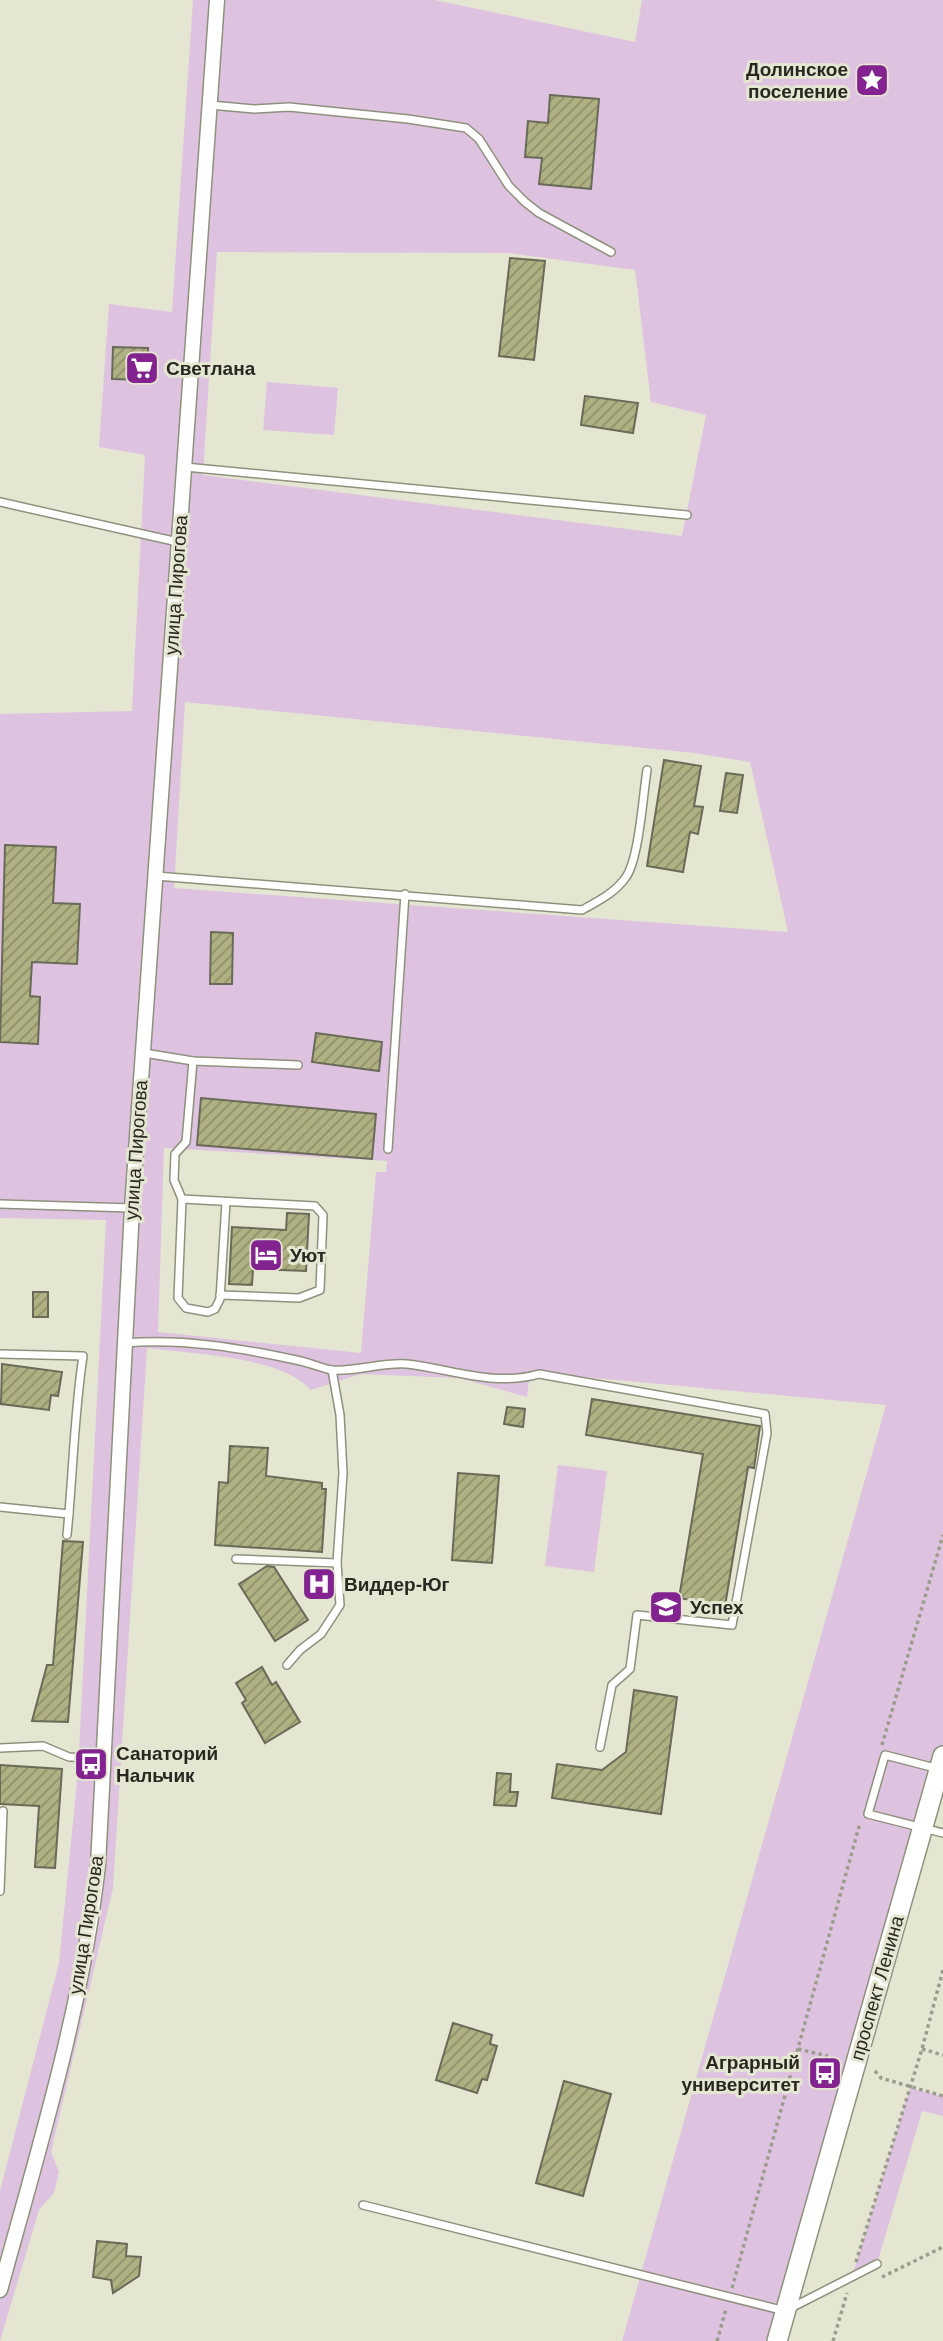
<svg xmlns="http://www.w3.org/2000/svg" width="943" height="2341" viewBox="0 0 943 2341" font-family="Helvetica,sans-serif">
<style>
.green{fill:#dec3e1;fill-rule:evenodd}
.building{fill:url(#building-hatch);stroke:#6a6a59;stroke-width:2}
.lines{fill:none;stroke-linecap:round;stroke-linejoin:round}
.lane-casing{stroke:#90907e;stroke-width:10}
.street-casing{stroke:#90907e;stroke-width:17}
.secondary-casing{stroke:#90907e;stroke-width:22}
.path{stroke:#9b9c8c;stroke-width:3.5;stroke-dasharray:3.5 3.5;stroke-linecap:butt}
.lane{stroke:#fff;stroke-width:7}
.street{stroke:#fff;stroke-width:14}
.secondary{stroke:#fff;stroke-width:19}
.labels{text-anchor:middle;dominant-baseline:central;stroke-width:6;stroke-linejoin:round;paint-order:stroke}
.poi-label{font-size:19px;font-weight:bold;fill:#282820;stroke:#e5e6d1;text-anchor:start}
.street-label{font-size:19px;fill:#282820;stroke:#e5e6d1}
</style>
<defs>
<pattern id="building-hatch" width="6" height="6" patternUnits="userSpaceOnUse" patternTransform="scale(1.75)"><rect width="6" height="6" fill="#b0b182"/><path d="M-1 1l2-2M0 6l6-6M5 7l2-2" fill="none" stroke="#8f906a"/></pattern>
</defs>
<rect width="100%" height="100%" fill="#e5e6d1"/>
<!-- green -->
<g class="green">
<path d="M 193,0 L 435,0 L 635,42 L 642,0 L 943,0 L 943,1756 L 777,2341 L 622,2341 L 886,1405 L 530,1372 L 527,1397 L 459,1378 L 361,1374 L 311,1390 C 281,1356 192,1354 147,1348 L 113,1888 L 51,2152 L 59,2172 L 54,2193 L 39,2210 L 0,2341 L 0,2191 L 59,1963 L 78,1771 L 106,1220 L 0,1218 L 0,714 L 132,711 L 145,455 L 99,447 L 109,304 L 172,312 ZM 217,252 L 508,253 L 635,270 L 651,402 L 706,415 L 682,536 L 203,475 ZM 185,702 L 694,753 L 750,762 L 788,932 L 174,888 ZM 164,1148 L 387,1161 L 386,1172 L 376,1172 L 361,1353 L 158,1332 Z"/>
<polygon points="267,382 338,388 334,435 263,430"/>
<polygon points="558,1465 607,1471 594,1572 545,1566"/>
<polygon points="910,2088 943,2096 943,2116 922,2111 877,2264 852,2276"/>
</g>
<!-- building -->
<g class="building">
<polygon points="550,95 599,99 591,189 539,184 542,158 525,157 528,121 548,123"/>
<polygon points="510,258 545,261 534,360 499,356"/>
<polygon points="113,347 148,348 147,380 112,379"/>
<polygon points="585,396 638,403 633,433 581,425"/>
<polygon points="664,760 701,766 694,806 703,807 698,834 690,832 683,872 647,866"/>
<polygon points="726,773 743,775 737,813 720,811"/>
<polygon points="5,845 56,847 53,903 80,904 77,964 32,962 30,996 40,997 38,1044 0,1042"/>
<polygon points="211,932 233,933 232,984 210,984"/>
<polygon points="316,1033 382,1042 379,1071 312,1062"/>
<polygon points="201,1098 376,1114 372,1159 197,1145"/>
<polygon points="287,1213 309,1214 306,1271 253,1269 252,1285 229,1284 232,1227 286,1230"/>
<rect x="33" y="1292" width="15" height="25"/>
<polygon points="2,1364 62,1372 58,1396 51,1395 49,1410 1,1404"/>
<polygon points="592,1399 760,1426 754,1468 748,1467 725,1606 679,1598 703,1454 586,1435"/>
<polygon points="507,1407 525,1409 523,1427 504,1424"/>
<polygon points="230,1446 268,1448 266,1476 322,1483 322,1489 326,1489 322,1552 215,1545 219,1482 228,1483"/>
<polygon points="458,1473 499,1476 492,1563 452,1560"/>
<polygon points="63,1541 83,1542 68,1722 32,1721 47,1665 53,1665"/>
<polygon points="267,1566 274,1567 308,1620 275,1641 239,1584"/>
<polygon points="262,1667 272,1685 276,1682 300,1722 265,1743 242,1703 246,1700 236,1683"/>
<polygon points="634,1690 677,1697 661,1814 552,1798 557,1764 602,1770 626,1752"/>
<polygon points="0,1765 62,1769 55,1868 35,1867 39,1806 0,1804"/>
<polygon points="497,1773 511,1774 510,1792 518,1792 516,1806 494,1805"/>
<polygon points="453,2023 492,2035 490,2044 497,2046 487,2080 482,2079 477,2093 436,2080"/>
<polygon points="564,2081 611,2094 583,2196 536,2183"/>
<polygon points="97,2241 127,2244 126,2256 141,2257 139,2276 113,2293 111,2280 93,2277"/>
</g>
<g class="lines">
<!-- lane casing -->
<g class="lane-casing">
<g id="lane">
<polyline points="210,105 254,109 289,107 408,119 466,128 479,139 509,186 525,202 539,213 611,252"/>
<polyline points="185,467 687,515"/>
<polyline points="0,502 178,542"/>
<path d="M 156,876 L 582,910 C 598,901 615,893 626,877 C 639,859 643,795 647,770"/>
<polyline points="144,1053 193,1061 298,1065"/>
<polyline points="193,1061 186,1142 175,1154 174,1180 182,1199 178,1298 186,1308 208,1312 215,1309 220,1299 226,1202"/>
<polyline points="388,1149 405,894"/>
<polyline points="182,1199 315,1206 323,1215 320,1290 299,1298 220,1295"/>
<polyline points="0,1204 132,1208"/>
<path d="M 125,1343 C 182,1338 240,1348 296,1360 C 308,1362 320,1368 332,1370 C 356,1372 382,1362 407,1364 C 452,1369 494,1387 539,1374 L 765,1414 L 767,1433 L 732,1625 L 637,1615 L 630,1669 L 612,1685 L 600,1747"/>
<path d="M 0,1354 L 83,1356 C 74,1415 73,1475 67,1535"/>
<polyline points="0,1507 69,1514"/>
<polyline points="236,1559 337,1563"/>
<polyline points="287,1665 300,1650 321,1634 340,1605 337,1563 343,1473 340,1415 332,1370"/>
<polyline points="0,1748 43,1746 69,1757 104,1758"/>
<polyline points="939,1769 885,1755 868,1814 943,1833"/>
<polyline points="0,1891 3,1811"/>
<polyline points="363,2205 785,2311 877,2264"/>
</g>
</g>
<!-- street casing -->
<g class="street-casing">
<path id="street" d="M 0,2290 C 38,2151 82,2009 98,1865 L 132,1208 L 217,0"/>
</g>
<!-- secondary casing -->
<g class="secondary-casing">
<polyline id="secondary" points="777,2341 943,1756"/>
</g>
<!-- path -->
<g class="path">
<polyline points="882,1745 943,1535"/>
<polyline points="798,2049 828,2056"/>
<polyline points="922,2049 943,2055"/>
<polyline points="875,2071 881,2078 943,2096"/>
<polyline points="856,2262 922,2049 943,1970"/>
<polyline points="882,2277 943,2247"/>
<polyline points="732,2288 860,1823"/>
<polyline points="717,2341 726,2309"/>
<polyline points="833,2341 847,2293"/>
</g>
<!-- lane -->
<use href="#lane" class="lane"/>
<!-- street -->
<use href="#street" class="street"/>
<!-- secondary -->
<use href="#secondary" class="secondary"/>
</g>
<!-- icons -->
<defs>
<g id="sight-square" transform="scale(1.75)"><rect x="-9" y="-9" width="18" height="18" rx="4" fill="#82238f" stroke="#e5e6d1"/><path d="M0-6L1.8-2.2L6-1.7L2.9 1.2L3.7 5.4L0 3.3L-3.7 5.4L-2.9 1.2L-6-1.7L-1.8-2.2Z" fill="#fff"/></g>
<g id="supermarket-square" transform="scale(1.75)"><rect x="-9" y="-9" width="18" height="18" rx="4" fill="#82238f" stroke="#e5e6d1"/><path d="M-6-5.5h2.5l.6 2H6L4.5 2H-2.5L-4.4-4H-6ZM-1.5 3.2a1.3 1.3 0 1 0 .1 0ZM3 3.2a1.3 1.3 0 1 0 .1 0Z" fill="#fff"/></g>
<g id="hotel-square" transform="scale(1.75)"><rect x="-9" y="-9" width="18" height="18" rx="4" fill="#82238f" stroke="#e5e6d1"/><path d="M-6-4.5h1.5V1H6V5H4.5V3h-9V5H-6ZM-4 0a1.8 1.8 0 1 1 3.6 0ZM.5 0V-2.5h3Q6-2.5 6 0Z" fill="#fff"/></g>
<g id="hospital-square" transform="scale(1.75)"><rect x="-9" y="-9" width="18" height="18" rx="4" fill="#82238f" stroke="#e5e6d1"/><path d="M-5-5h3v3.5h4V-5h3V5h-3V1.5h-4V5h-3Z" fill="#fff"/></g>
<g id="school-square" transform="scale(1.75)"><rect x="-9" y="-9" width="18" height="18" rx="4" fill="#82238f" stroke="#e5e6d1"/><path d="M0-5L7-2L0 1L-7-2ZM-4 1L0 2.5L4 1V4Q0 6-4 4Z" fill="#fff"/></g>
<g id="bus-square" transform="scale(1.75)"><rect x="-9" y="-9" width="18" height="18" rx="4" fill="#82238f" stroke="#e5e6d1"/><path d="M-5-6H5V4H4V6H2V4H-2V6H-4V4H-5ZM-3.5-4V0h7V-4ZM-3.5 1.2v1.5H-2V1.2ZM2 1.2v1.5H3.5V1.2Z" fill="#fff"/></g>
</defs>
<g fill-rule="evenodd">
<use href="#sight-square" x="872" y="80"/>
<use href="#supermarket-square" x="142" y="368"/>
<use href="#hotel-square" x="266" y="1255"/>
<use href="#hospital-square" x="319" y="1584"/>
<use href="#school-square" x="666" y="1607"/>
<use href="#bus-square" x="91" y="1764"/>
<use href="#bus-square" x="825" y="2073"/>
</g>
<g class="labels">
<!-- poi labels -->
<g class="poi-label">
<text x="848" y="69" text-anchor="end">Долинское<tspan x="848" dy="22">поселение</tspan></text>
<text x="166" y="368">Светлана</text>
<text x="290" y="1255">Уют</text>
<text x="344" y="1584">Виддер-Юг</text>
<text x="690" y="1607">Успех</text>
<text x="116" y="1753">Санаторий<tspan x="116" dy="22">Нальчик</tspan></text>
<text x="800" y="2062" text-anchor="end">Аграрный<tspan x="800" dy="22">университет</tspan></text>
</g>
<!-- street labels -->
<g class="street-label">
<text transform="translate(176 585) rotate(-86)">улица Пирогова</text>
<text transform="translate(136 1150) rotate(-86)">улица Пирогова</text>
<text transform="translate(86 1925) rotate(-81)">улица Пирогова</text>
<text transform="translate(877 1988) rotate(-74)">проспект Ленина</text>
</g>
</g>
</svg>
